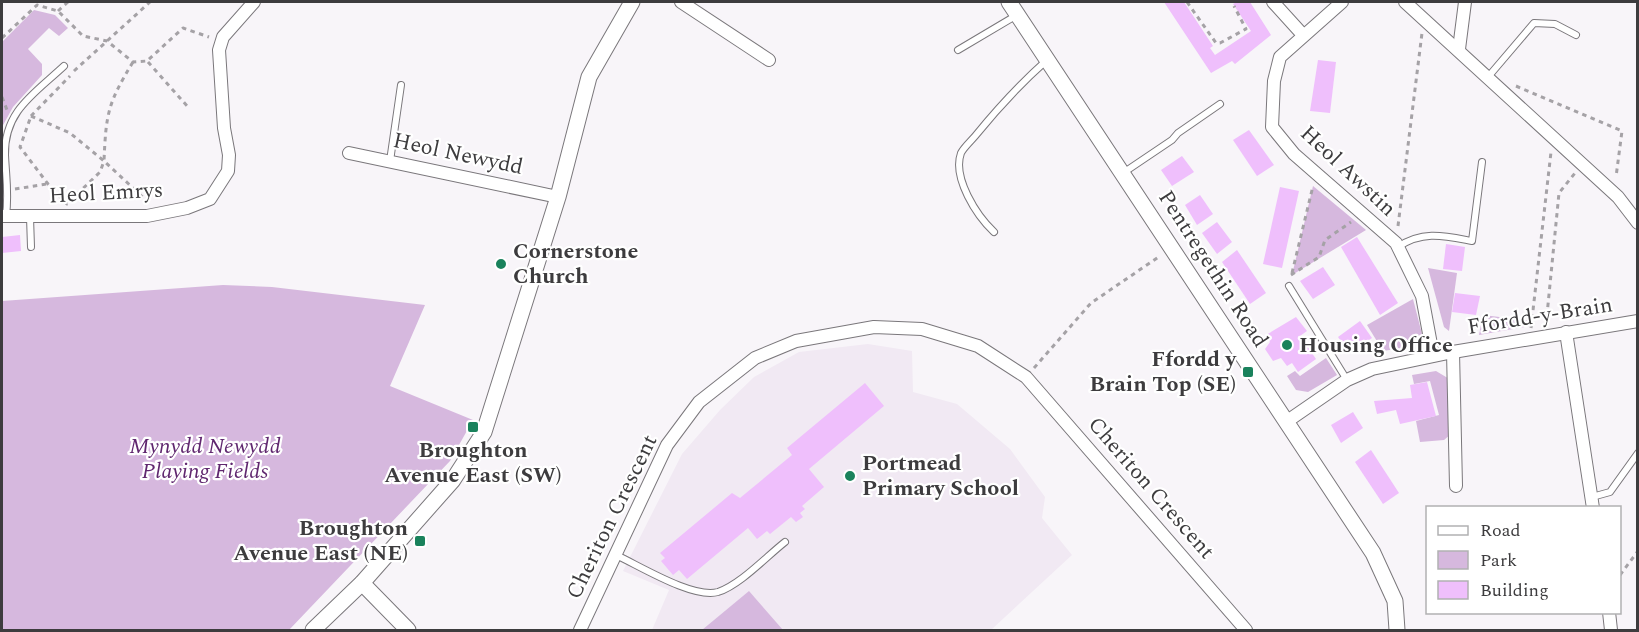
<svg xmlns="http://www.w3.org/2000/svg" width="1639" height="632" viewBox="0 0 1639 632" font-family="Spectral,serif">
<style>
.built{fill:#f1e9f3}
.green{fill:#d6b8de}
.building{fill:#efbffc}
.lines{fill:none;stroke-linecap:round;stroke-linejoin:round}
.service-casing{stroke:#7a777b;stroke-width:8}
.minor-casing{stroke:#7a777b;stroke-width:14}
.tertiary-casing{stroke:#7a777b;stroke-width:17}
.path{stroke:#a5a2a6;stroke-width:3;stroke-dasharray:4.5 4.5;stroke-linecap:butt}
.service{stroke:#fff;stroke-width:6}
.minor{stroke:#fff;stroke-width:12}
.tertiary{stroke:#fff;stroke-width:15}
.poi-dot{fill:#1a825c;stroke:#fff;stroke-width:2}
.labels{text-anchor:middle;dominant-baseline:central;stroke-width:4.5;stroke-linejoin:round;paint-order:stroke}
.street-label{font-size:22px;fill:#3d3c3e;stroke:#fff}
.poi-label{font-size:22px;font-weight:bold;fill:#3d3c3e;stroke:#fff;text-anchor:start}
.park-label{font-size:22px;font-style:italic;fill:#60276f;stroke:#fff}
</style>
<rect width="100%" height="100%" fill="#f8f5f9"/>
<!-- built -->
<polygon class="built" points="868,344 912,351 913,392 957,404 1010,449 1045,497 1042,518 1072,555 991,630 652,630 669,590 623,571 682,454 720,410 754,377 799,352"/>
<!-- green -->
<g class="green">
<polygon points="34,10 55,15 68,28 59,36 49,28 28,49 42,64 42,75 13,107 2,127 2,42"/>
<polygon points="1313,186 1366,230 1292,275"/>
<polygon points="1428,268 1457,273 1449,331 1444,327"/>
<polygon points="223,285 272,287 425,305 390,386 473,420 450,461 289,630 2,630 2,301"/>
<polygon points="1413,299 1422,334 1408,347 1383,351 1367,325"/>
<polygon points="1483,315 1532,321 1531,326 1479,335"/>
<polygon points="1326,358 1337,375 1308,392 1296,390 1287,376 1295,371 1300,376"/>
<polygon points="1436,371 1451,380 1451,434 1444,440 1420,442 1416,421 1439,415 1430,381 1414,384 1412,375"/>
<polygon points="749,591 783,630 702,630"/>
</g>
<!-- building -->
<g class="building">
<polygon points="1164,2 1184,2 1213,46 1210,48 1215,55 1251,31 1233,4 1237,2 1250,2 1271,35 1235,64 1232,61 1211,73"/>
<polygon points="1318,60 1336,62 1330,113 1310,111"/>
<polygon points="1249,130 1274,165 1257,176 1233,140"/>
<polygon points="1182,156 1194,172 1172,186 1161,170"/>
<polygon points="1280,187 1299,191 1282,268 1263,264"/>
<polygon points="1200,195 1213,214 1197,225 1185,205"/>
<polygon points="1217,222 1232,242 1217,254 1202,233"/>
<polygon points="20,235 21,251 2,253 2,237"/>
<polygon points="1357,237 1398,303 1380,315 1341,247"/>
<polygon points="1446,244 1465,247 1462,271 1443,269"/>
<polygon points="1237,250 1266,293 1250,304 1222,262"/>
<polygon points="1323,267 1335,285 1313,299 1300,281"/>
<polygon points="1455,293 1480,296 1476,315 1452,312"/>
<polygon points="1296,317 1307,331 1300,336 1316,359 1298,372 1292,363 1287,366 1281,358 1273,361 1265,349 1270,342 1266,335"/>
<polygon points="1360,321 1372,338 1349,353 1338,337"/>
<polygon points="1427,382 1436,416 1400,424 1396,410 1377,414 1374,401 1412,398 1410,385"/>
<polygon points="865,383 884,406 809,469 824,487 802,506 805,509 800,513 803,517 796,522 791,517 770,534 767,531 757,539 748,528 687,579 679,570 673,575 661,561 665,558 660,553 732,493 740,498 792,455 787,448"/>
<polygon points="1353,412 1363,428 1341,443 1331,425"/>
<polygon points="1371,450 1399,493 1383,504 1355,462"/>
</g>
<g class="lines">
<!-- service casing -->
<g class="service-casing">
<g id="service">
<polyline points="958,50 1017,15"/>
<polyline points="1488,77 1534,23 1555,24 1576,35"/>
<polyline points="390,161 401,85"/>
<polyline points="1123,173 1172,140 1178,133 1220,104"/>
<path d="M 6,216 C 9,192 6,178 5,155 C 4,111 34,94 64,66"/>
<polyline points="30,217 31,247"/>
<path d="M 994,232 C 977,216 952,178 961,153 C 964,147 972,140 976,135 C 998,108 1020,84 1047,60"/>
<path d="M 1398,247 C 1423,230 1445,236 1472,241 L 1482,162"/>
<polyline points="1289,286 1347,380"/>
<polyline points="1592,497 1610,492 1638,453"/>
<path d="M 616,555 C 640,566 693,599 718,592 C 740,585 767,556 785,542"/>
</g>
</g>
<!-- minor casing -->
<g class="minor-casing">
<g id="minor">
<polyline points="681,2 769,60"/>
<polyline points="1273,2 1303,35"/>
<polyline points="1342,2 1280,57 1274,81 1272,127 1294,154 1396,243 1422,296 1433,355"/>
<polyline points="1405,2 1618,197 1638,223"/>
<polyline points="1459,49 1465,2"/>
<polyline points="349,153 558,197"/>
<polyline points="2,216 147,216 187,208 210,199 228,171 229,155 224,128 219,50 223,37 254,2"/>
<polyline points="1566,332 1593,508"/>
<polyline points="1453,352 1456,486"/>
<polyline points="1286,422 1347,380 1372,369 1453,352 1638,321"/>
<polyline points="1609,612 1611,630"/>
<polyline points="580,630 667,445 699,402 755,358 796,341 874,327 922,329 978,346 1026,377 1246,630"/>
</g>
</g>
<!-- tertiary casing -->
<g class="tertiary-casing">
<g id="tertiary">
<polyline points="1009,2 1373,553 1395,601 1397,630"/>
<polyline points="362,583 408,630"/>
<polyline points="313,630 362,583 453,480 484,432 558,197 589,77 632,2"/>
</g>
</g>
<!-- path -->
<g class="path">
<polyline points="1187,2 1216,43 1220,43 1246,29 1234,6"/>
<polyline points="58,11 68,2"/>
<polyline points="2,38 37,5 58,11 83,36 107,41 133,62 147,61 183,28 209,37"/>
<path d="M 133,62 C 108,103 106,113 104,161 L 148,202"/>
<polyline points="148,62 188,107"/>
<polyline points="74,71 150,2"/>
<polyline points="1516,86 1622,131 1616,177"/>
<polyline points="2,97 7,110"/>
<polygon points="31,116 70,133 104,161 100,172 67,204 48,184 20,147"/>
<polyline points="31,116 70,76"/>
<polyline points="15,189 47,184"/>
<polyline points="1398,226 1422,33"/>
<polyline points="1292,273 1313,186"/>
<polyline points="1291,275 1319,257 1325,240 1351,222"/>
<polyline points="1546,325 1559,193 1575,173"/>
<polyline points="1531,328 1551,152"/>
<polyline points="1034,368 1091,303 1160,256"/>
<polyline points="1620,575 1638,551"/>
</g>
<!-- service -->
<use href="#service" class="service"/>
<!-- minor -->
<use href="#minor" class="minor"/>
<!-- tertiary -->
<use href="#tertiary" class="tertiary"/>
</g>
<!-- markers -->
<g class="poi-dot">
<circle cx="501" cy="264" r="6"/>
<circle cx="1287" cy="345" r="6"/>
<rect x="1242" y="366" width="12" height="12" rx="3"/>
<rect x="467" y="421" width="12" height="12" rx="3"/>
<circle cx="850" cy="476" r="6"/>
<rect x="414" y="535" width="12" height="12" rx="3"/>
</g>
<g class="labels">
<!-- street labels -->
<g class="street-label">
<text transform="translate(458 154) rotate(12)">Heol Newydd</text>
<text transform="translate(1348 171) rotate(43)">Heol Awstin</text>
<text transform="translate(106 193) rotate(-3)">Heol Emrys</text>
<text transform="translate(1213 269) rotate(57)">Pentregethin Road</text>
<text transform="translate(1540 316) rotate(-9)">Ffordd-y-Brain</text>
<text transform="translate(1151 488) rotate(49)">Cheriton Crescent</text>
<text transform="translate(612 517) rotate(-64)">Cheriton Crescent</text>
</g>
<!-- poi labels -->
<g class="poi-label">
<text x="513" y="251">Cornerstone<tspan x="513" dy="25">Church</tspan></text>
<text x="1299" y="345">Housing Office</text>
<text x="1236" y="359" text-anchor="end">Ffordd y<tspan x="1236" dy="25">Brain Top (SE)</tspan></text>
<text x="473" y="450" text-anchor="middle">Broughton<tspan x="473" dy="25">Avenue East (SW)</tspan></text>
<text x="862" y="463">Portmead<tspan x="862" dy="25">Primary School</tspan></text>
<text x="408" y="528" text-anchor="end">Broughton<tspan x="408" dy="25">Avenue East (NE)</tspan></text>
</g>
<!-- park labels -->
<g class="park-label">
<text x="205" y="446">Mynydd Newydd<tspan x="205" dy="25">Playing Fields</tspan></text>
</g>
</g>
<!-- border -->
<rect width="1639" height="632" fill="none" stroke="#3d3c3e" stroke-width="6"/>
<!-- legend -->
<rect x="1426" y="506" width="195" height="108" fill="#ffffff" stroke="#b1b1b2" stroke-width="1.5"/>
<rect x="1438" y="526" width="30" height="9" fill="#ffffff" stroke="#b1b1b2" stroke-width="1.5"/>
<text x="1480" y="536" font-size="18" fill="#3d3c3e">Road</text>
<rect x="1438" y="551" width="30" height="18" fill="#d6b8de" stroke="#b1b1b2" stroke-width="1.5"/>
<text x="1480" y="566" font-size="18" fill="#3d3c3e">Park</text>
<rect x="1438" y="581" width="30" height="18" fill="#efbffc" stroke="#b1b1b2" stroke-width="1.5"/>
<text x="1480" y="596" font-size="18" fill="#3d3c3e">Building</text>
</svg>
